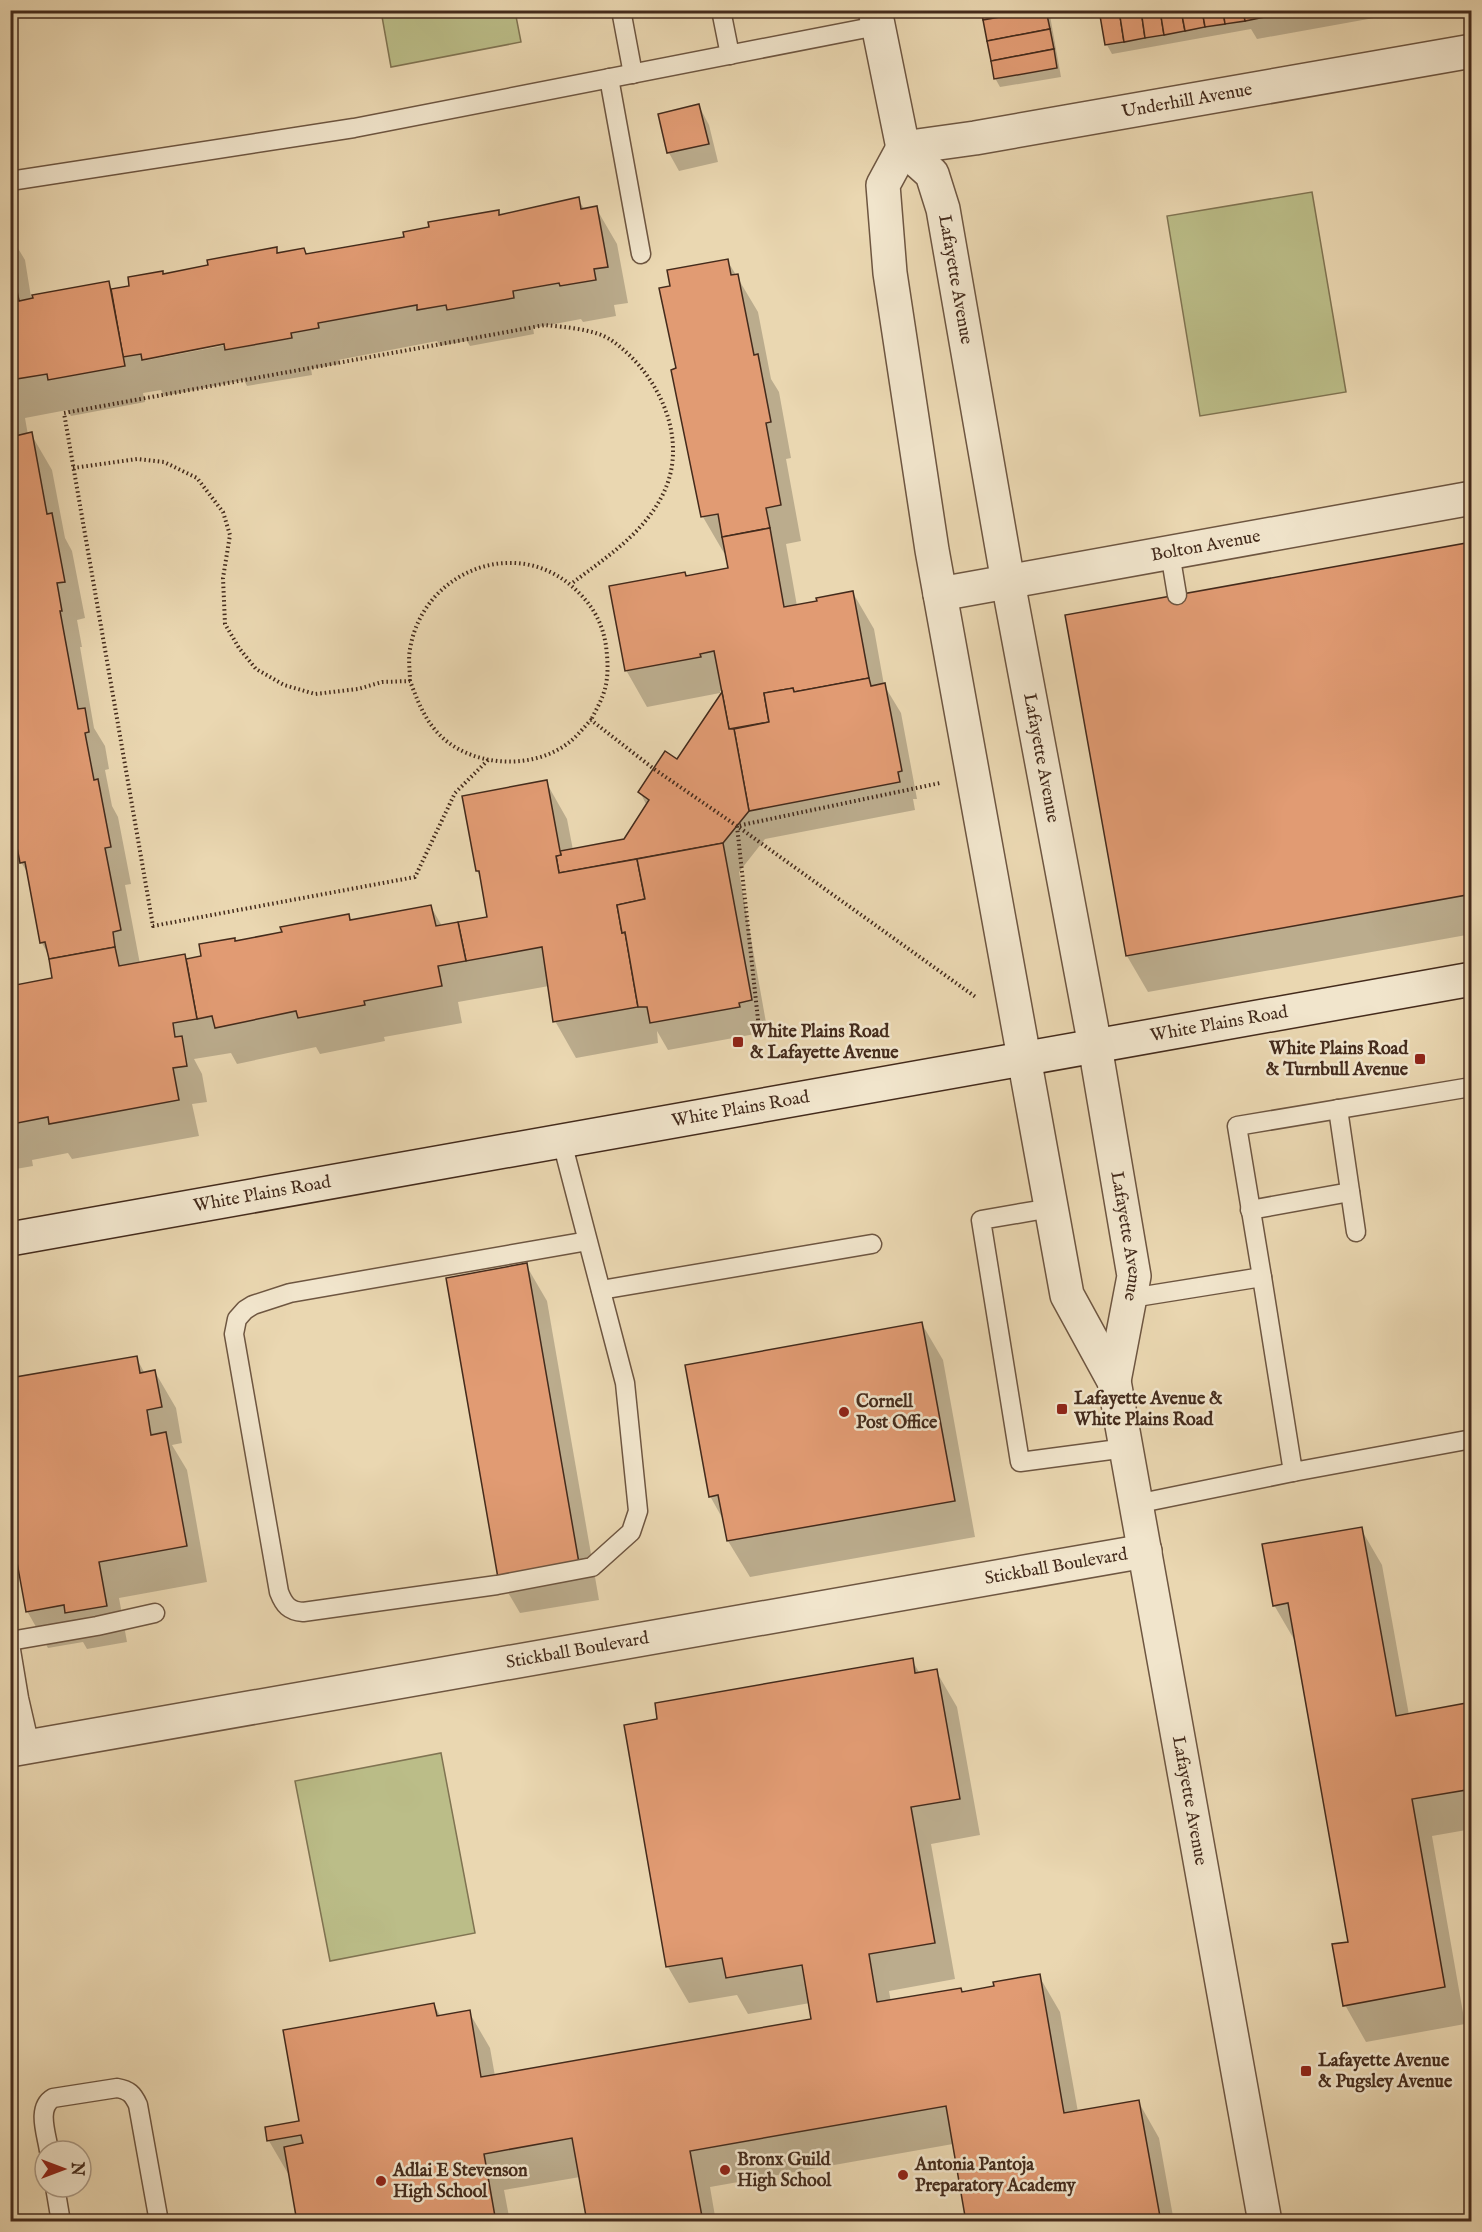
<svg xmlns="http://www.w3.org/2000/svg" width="1482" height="2232" viewBox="0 0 1482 2232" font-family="'IM FELL English',serif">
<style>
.green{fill:#bbbd88;stroke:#807452;stroke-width:1.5}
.shadow{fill:#0003;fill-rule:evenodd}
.building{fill:#e19b73;stroke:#442b1c;stroke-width:1.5}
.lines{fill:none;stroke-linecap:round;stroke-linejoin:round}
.service-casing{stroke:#6e5641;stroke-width:21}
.minor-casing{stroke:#6e5641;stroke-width:36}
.tertiary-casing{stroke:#6e5641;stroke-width:36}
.secondary-casing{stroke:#442b1c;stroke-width:36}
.path{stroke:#442b1c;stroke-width:4;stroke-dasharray:1.5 3;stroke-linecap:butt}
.service{stroke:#f1e5cc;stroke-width:18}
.minor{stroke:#f1e5cc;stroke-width:33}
.tertiary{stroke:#f1e5cc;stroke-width:33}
.secondary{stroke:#f1e5cc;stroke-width:33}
.poi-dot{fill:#8f2418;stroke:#f1e5cc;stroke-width:2}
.labels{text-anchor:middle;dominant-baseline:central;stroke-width:5;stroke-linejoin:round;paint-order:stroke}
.street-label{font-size:18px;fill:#442b1c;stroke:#f1e5cc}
.poi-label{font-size:18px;font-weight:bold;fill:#442b1c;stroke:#f1e5cc;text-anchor:start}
</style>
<rect width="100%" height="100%" fill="#ead7b1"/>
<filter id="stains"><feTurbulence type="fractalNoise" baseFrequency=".00333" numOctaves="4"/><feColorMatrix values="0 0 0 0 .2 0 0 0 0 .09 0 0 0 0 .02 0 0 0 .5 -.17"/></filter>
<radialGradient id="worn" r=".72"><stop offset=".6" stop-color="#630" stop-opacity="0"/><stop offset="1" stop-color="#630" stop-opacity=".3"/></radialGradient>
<!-- green -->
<g class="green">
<polygon points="381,11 515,11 521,42 391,67"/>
<polygon points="1312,192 1346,392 1200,416 1167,216"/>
<polygon points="441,1753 475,1933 330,1961 295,1781"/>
</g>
<!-- shadow -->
<g class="shadow">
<polygon points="983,10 1049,10 1061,77 1000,87 995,78"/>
<polygon points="1101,10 1418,10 1257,39 1251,29 1112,54 1107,45"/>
<polygon points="699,106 709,125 718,162 679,171 669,153 660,115"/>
<path d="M 578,199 L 585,210 L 596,208 L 617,244 L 628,303 L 614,305 L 616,316 L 583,322 L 581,319 L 533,328 L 534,334 L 470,346 L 467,341 L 440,346 L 437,341 L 338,360 L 339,364 L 311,369 L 312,375 L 247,386 L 244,380 L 164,396 L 161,390 L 143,393 L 145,402 L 71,416 L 67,410 L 25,418 L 28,435 L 31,434 L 52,470 L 65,538 L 72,551 L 85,618 L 77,620 L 82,647 L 80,647 L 94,728 L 105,746 L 109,769 L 105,770 L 112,806 L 118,817 L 131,884 L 125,885 L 140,964 L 184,956 L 187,961 L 203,958 L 236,942 L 283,933 L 349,916 L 352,921 L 431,907 L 442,926 L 489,918 L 482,879 L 477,871 L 546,782 L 567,819 L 573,850 L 624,840 L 647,806 L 640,792 L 678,761 L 723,690 L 720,691 L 720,693 L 647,707 L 626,670 L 687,578 L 729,570 L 726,553 L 724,553 L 703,517 L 673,371 L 678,369 L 672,287 L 727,260 L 758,312 L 771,379 L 779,392 L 791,458 L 786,459 L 801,541 L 786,544 L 797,606 L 853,593 L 874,629 L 884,685 L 901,713 L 917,799 L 913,799 L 915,810 L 765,839 L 739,872 L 767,1028 L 754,1031 L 755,1034 L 668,1050 L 657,1031 L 658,1043 L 576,1058 L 555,1021 L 549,986 L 458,1002 L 462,1023 L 384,1037 L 385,1041 L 320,1054 L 316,1047 L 237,1064 L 231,1053 L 194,1059 L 202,1074 L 207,1102 L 192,1104 L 199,1136 L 72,1159 L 68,1153 L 32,1160 L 33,1166 L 10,1170 L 10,987 L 54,979 L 49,956 L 42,943 L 30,877 L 21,862 L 15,795 L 10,772 L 10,235 L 25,260 L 31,297 L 108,283 L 113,290 L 131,287 L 164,275 L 209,266 L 276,249 L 279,254 L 307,256 L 405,238 L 498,211 L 500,216 ZM 231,341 L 232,344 L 142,361 L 142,358 Z"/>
<polygon points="1472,543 1472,934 1148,992 1127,956 1066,616"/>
<polygon points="526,1265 547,1301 599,1600 520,1613 499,1577"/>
<polygon points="922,1324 943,1360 975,1537 750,1577 728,1541 725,1523 710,1496"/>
<polygon points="136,1357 145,1374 155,1372 176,1408 182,1443 172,1445 187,1470 207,1582 119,1598 127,1642 87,1649 83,1642 48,1648 27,1611"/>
<polygon points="1361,1529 1382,1565 1409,1715 1472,1704 1472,1829 1432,1836 1465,2024 1366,2042 1345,2005 1350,1943 1295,1641 1274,1605"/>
<polygon points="912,1660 920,1674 936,1671 957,1707 980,1835 931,1844 955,1979 889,1991 891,2002 996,1987 1039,1976 1060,2012 1078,2112 1138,2101 1159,2138 1174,2222 968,2222 953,2144 710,2187 716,2222 588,2222 580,2177 504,2190 510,2222 299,2222 290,2177 269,2141 267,2128 301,2122 434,2005 441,2017 469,2012 490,2048 495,2076 813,2021 810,2003 748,2014 737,1995 689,2003 668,1967 625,1727"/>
</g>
<!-- building -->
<g class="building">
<polygon points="981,10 1039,10 983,20"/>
<polygon points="1039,10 1046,10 1050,29 987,41 983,20"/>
<polygon points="1099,10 1119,10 1124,42 1105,45"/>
<polygon points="1119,10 1141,10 1145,38 1124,42"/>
<polygon points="1141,10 1160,10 1164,35 1145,38"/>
<polygon points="1160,10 1181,10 1185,31 1164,35"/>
<polygon points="1181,10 1202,10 1205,27 1185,31"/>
<polygon points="1202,10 1223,10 1225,24 1205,27"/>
<polygon points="1223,10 1243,10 1245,21 1225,24"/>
<polygon points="1243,10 1284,10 1285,13 1245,21"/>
<polygon points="1050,29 1054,49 991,61 987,41"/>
<polygon points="1054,49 1057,68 994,79 991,61"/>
<polygon points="699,104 709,144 667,153 658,114"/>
<polygon points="579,197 581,209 597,206 608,267 594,269 596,280 560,286 559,283 513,291 514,298 447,310 446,305 417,310 417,305 318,323 319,328 291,333 292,338 225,350 224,344 142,360 141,354 123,357 111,289 129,286 128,277 163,271 163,274 208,265 207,260 277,247 277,253 304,248 306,254 404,237 403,232 429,227 428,222 499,210 499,215"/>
<polygon points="10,256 19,301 33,298 32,295 109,281 125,366 48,380 47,374 10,380"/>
<polygon points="728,259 731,275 738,274 754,355 758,354 771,422 766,423 781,505 766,508 770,528 722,537 718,514 701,517 671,370 676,368 659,288 670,286 667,270"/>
<polygon points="11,412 15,436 32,432 47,514 52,513 65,582 57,583 62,611 60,611 78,709 85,708 89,732 85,733 94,780 98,779 111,847 105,848 121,930 113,932 115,947 49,959 45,942 40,943 25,862 20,863 10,811 10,794 13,794 10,780"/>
<polygon points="770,528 784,607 817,601 816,598 853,591 869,678 794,692 793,688 764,693 769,722 729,729 714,651 700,654 701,657 625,671 609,586 685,572 686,576 728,568 722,537"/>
<polygon points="1472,542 1472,894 1126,956 1065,615"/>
<polygon points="869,678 871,686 885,683 902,771 898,772 900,782 749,811 734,729 769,722 764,693 793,688 794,692"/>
<polygon points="722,692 729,729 734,729 749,811 723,843 559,873 556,856 561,855 560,851 624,839 649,800 638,792 665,751 677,759"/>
<polygon points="547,780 560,851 561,855 556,856 559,873 637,859 645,899 617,905 622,933 625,932 638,1007 553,1022 542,947 466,961 458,922 487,917 479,871 476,871 462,796"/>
<polygon points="723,843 752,1000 739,1003 740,1007 650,1023 647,1007 638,1007 625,932 622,933 617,905 645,899 637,859"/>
<polygon points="431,905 436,926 458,922 466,961 438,966 442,986 364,1001 365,1005 298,1018 296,1011 215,1028 212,1016 197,1019 186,959 201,956 199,944 235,938 235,941 282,932 280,927 349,914 350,920"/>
<polygon points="115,947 119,966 185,954 197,1019 173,1023 175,1037 182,1036 187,1066 173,1068 179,1100 49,1124 48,1117 12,1124 13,1130 10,1131 10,986 52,978 49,959"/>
<polygon points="527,1263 579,1563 498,1578 446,1278"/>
<polygon points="922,1322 955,1501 727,1541 718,1495 709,1497 685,1365"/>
<polygon points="137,1356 140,1373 155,1370 162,1407 147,1410 151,1435 166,1432 187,1546 99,1562 107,1606 65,1613 64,1605 26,1612 10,1524 10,1378"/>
<polygon points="1362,1527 1396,1716 1472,1702 1472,1789 1412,1799 1445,1987 1343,2006 1332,1944 1348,1942 1288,1603 1273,1606 1262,1544"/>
<polygon points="913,1658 915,1673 937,1669 960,1799 911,1807 935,1943 869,1954 877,2002 961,1988 962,1992 994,1986 993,1982 1040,1974 1064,2113 1139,2100 1161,2222 966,2222 946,2106 690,2151 703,2222 587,2222 572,2138 484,2154 496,2222 297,2222 284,2147 303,2143 301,2135 267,2141 265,2127 299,2121 283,2030 434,2003 437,2016 470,2010 481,2077 811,2019 802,1965 726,1978 722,1958 666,1967 624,1725 657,1719 655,1703"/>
</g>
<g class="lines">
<!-- service casing -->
<g class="service-casing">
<g id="service">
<polyline points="621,10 633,74"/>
<polyline points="721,10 730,55"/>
<polyline points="609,78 641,254"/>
<polyline points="10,181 354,128 877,26"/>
<polyline points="1170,553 1177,595"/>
<polyline points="1338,1109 1356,1232"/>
<path d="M 562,1142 L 625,1383 L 638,1511 L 631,1532 L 592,1567 L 497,1585 L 303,1612 C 289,1611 284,1605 279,1592 L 234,1334 L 237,1319 L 245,1310 L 253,1305 L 290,1293 L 588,1241"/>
<polyline points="1051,1208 981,1220 1020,1462 1126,1448"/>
<polyline points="1250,1210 1350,1192"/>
<polyline points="1262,1277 1237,1126 1471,1087"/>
<polyline points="601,1290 872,1244"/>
<polyline points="1131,1298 1262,1277 1293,1472 1472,1439"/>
<polyline points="1136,1504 1293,1472"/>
<polyline points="10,1641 97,1626 155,1613"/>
<polyline points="10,1644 19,1698 30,1746"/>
<path d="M 49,2151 C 47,2135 36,2108 53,2098 L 117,2088 C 129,2090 133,2094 138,2105 L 159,2222"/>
<polyline points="55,2187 61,2222"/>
</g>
</g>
<!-- minor casing -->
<g class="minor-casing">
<g id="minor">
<path id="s1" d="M 903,148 L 975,138 L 1472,51"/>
<path id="s2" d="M 940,594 L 1472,498"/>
<path id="s3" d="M 10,1750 L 1145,1551"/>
</g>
</g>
<!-- tertiary casing -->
<g class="tertiary-casing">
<g id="tertiary">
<path id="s4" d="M 875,10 L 903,148 L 932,174 L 943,209 L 1008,582 L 1095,1046 L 1134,1276 L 1114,1381"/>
<path id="s5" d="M 903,148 L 883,185 L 890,273 L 932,550 L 1067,1295 L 1114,1381 L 1265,2222"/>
</g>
</g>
<!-- secondary casing -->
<g class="secondary-casing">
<g id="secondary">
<path id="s6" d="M 10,1239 L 1472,979"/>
</g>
</g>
<!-- path -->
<g class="path">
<path d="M 73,468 L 137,459 L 164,462 L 197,478 L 223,512 L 230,535 L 223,578 L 225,624 L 239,648 L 256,669 L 284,685 L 315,694 L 358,689 L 382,682 L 410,681 C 417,699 423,716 436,731 C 468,768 535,772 572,740 C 579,734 585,726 591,720 L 654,769 L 737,826 L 977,998"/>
<path d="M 410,681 C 410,671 408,659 410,649 C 423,569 522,532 580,594 C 594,608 603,625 606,646 C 608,662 609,679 603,695 C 600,703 595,712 591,720"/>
<path d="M 488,760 L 455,793 L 415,877 L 153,926 L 64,413 L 545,325 C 565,327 594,329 611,340 C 659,373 691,441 662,496 C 642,535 605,558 571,584"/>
<polyline points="760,1038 737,826 940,783"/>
</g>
<!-- service -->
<use href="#service" class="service"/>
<!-- minor -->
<use href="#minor" class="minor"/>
<!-- tertiary -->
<use href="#tertiary" class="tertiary"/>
<!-- secondary -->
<use href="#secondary" class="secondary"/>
</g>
<!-- markers -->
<g class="poi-dot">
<rect x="732" y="1036" width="12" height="12" rx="3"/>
<rect x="1414" y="1053" width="12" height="12" rx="3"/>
<rect x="1056" y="1403" width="12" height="12" rx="3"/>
<circle cx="844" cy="1412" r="6"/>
<rect x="1300" y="2065" width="12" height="12" rx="3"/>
<circle cx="725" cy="2170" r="6"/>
<circle cx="903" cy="2175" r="6"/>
<circle cx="381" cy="2181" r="6"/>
</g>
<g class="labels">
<!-- street labels -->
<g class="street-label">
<text stroke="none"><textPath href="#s1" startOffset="288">Underhill Avenue</textPath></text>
<text stroke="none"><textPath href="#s4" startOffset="288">Lafayette Avenue</textPath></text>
<text stroke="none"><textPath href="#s2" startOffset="270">Bolton Avenue</textPath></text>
<text stroke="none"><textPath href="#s4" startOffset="774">Lafayette Avenue</textPath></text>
<text stroke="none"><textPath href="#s6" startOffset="1228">White Plains Road</textPath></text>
<text stroke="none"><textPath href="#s6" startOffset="742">White Plains Road</textPath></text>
<text stroke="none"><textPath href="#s6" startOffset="256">White Plains Road</textPath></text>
<text stroke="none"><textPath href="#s4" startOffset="1260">Lafayette Avenue</textPath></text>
<text stroke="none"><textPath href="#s3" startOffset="1062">Stickball Boulevard</textPath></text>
<text stroke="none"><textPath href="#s3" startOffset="576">Stickball Boulevard</textPath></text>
<text stroke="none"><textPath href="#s5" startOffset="1692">Lafayette Avenue</textPath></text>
</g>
<!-- poi labels -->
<g class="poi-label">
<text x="750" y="1032">White Plains Road<tspan x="750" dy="21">&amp; Lafayette Avenue</tspan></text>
<text x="1408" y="1049" text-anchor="end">White Plains Road<tspan x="1408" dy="21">&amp; Turnbull Avenue</tspan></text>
<text x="1074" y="1399">Lafayette Avenue &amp;<tspan x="1074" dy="21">White Plains Road</tspan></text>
<text x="856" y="1402">Cornell<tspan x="856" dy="21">Post Office</tspan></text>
<text x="1318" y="2061">Lafayette Avenue<tspan x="1318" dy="21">&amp; Pugsley Avenue</tspan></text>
<text x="737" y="2160">Bronx Guild<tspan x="737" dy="21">High School</tspan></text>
<text x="915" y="2165">Antonia Pantoja<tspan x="915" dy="21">Preparatory Academy</tspan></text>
<text x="393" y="2171">Adlai E Stevenson<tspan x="393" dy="21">High School</tspan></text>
</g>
</g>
<!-- margin -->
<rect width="1482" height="2232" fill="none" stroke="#ead7b1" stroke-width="36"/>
<rect x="12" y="12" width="1458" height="2208" fill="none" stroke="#442b1c" stroke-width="3"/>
<rect x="18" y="18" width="1446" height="2196" fill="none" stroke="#442b1c" stroke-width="1.5"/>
<!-- north arrow -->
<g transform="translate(63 2169) rotate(90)"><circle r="28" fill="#f1e5cc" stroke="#ac9b86" stroke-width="1.5"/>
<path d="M0-4.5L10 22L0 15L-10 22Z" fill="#8f2418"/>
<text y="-9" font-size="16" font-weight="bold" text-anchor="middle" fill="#442b1c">N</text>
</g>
<rect width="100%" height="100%" filter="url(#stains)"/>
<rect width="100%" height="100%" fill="url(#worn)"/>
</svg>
